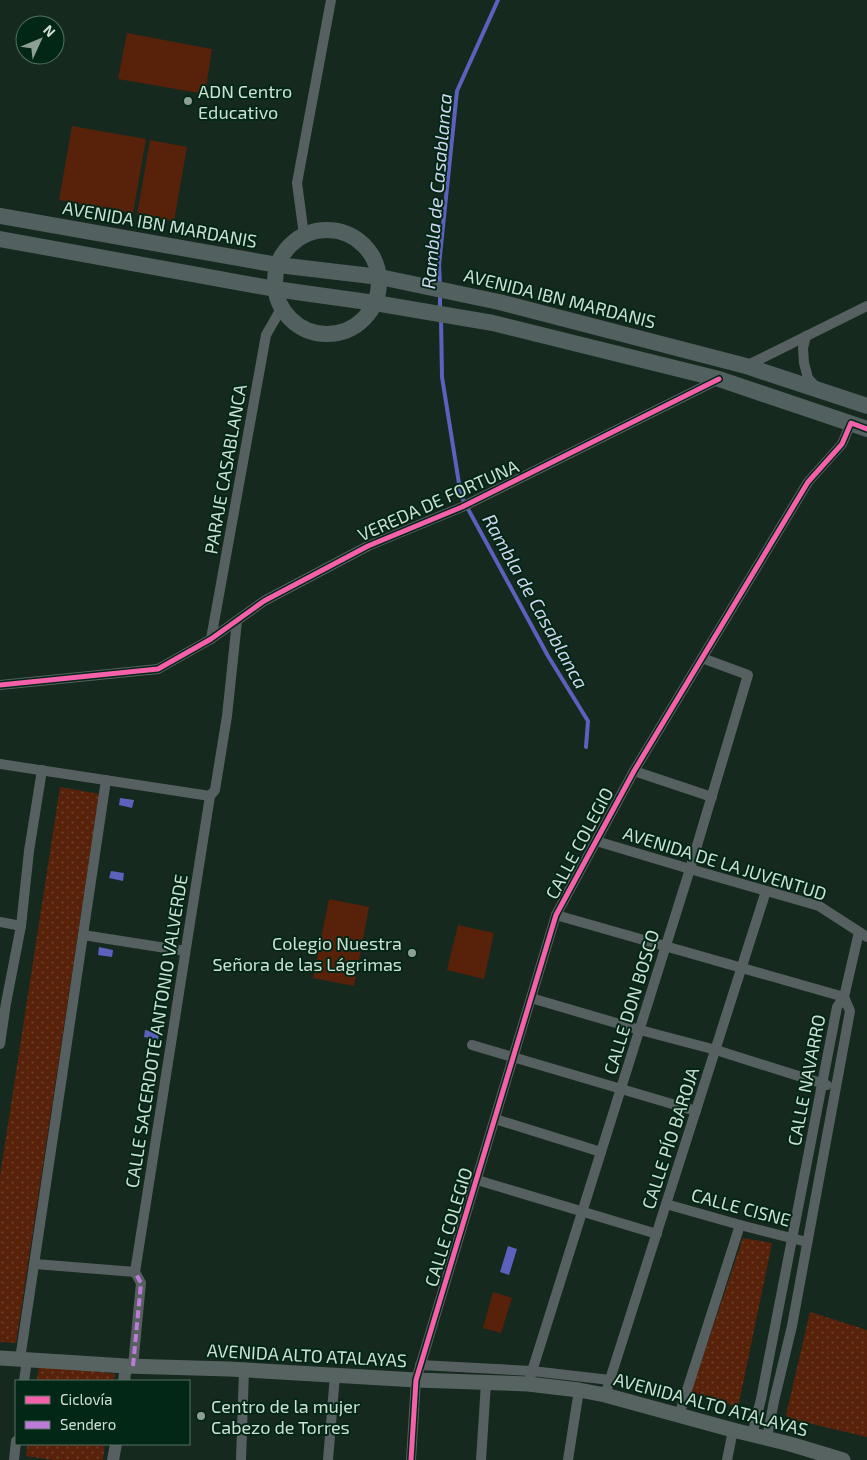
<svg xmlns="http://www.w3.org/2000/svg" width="867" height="1460" viewBox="0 0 867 1460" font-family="'Exo 2',sans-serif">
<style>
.park{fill:url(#park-dots)}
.pitch{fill:#58210a}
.water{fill:#5c61bd}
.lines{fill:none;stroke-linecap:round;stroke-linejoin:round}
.stream{stroke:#5c61bd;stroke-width:4}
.minor{stroke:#576060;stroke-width:10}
.tertiary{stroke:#576060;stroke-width:12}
.secondary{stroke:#576360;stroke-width:15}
.primary{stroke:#52605f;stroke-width:16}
.quiet{stroke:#bd7bd9;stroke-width:4;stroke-dasharray:8 4;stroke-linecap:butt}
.cycleway-casing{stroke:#032716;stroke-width:8}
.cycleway{stroke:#f560ab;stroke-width:5}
.poi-dot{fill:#8da095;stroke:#032716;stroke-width:2}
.labels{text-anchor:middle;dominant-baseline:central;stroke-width:4;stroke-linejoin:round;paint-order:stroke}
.poi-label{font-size:18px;fill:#cde0d4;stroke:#032716;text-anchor:start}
.street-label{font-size:18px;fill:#cde0d4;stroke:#032716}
.water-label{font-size:19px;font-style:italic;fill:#d2d6f1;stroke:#032716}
</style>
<defs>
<pattern id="park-dots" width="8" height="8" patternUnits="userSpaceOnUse" patternTransform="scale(1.25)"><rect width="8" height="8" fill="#58210a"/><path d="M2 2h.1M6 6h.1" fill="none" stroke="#6f412d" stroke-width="1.8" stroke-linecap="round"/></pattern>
</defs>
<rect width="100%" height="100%" fill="#16291f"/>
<!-- park -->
<g class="park">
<polygon points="60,787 99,794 16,1343 0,1342 0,1176"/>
<polygon points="743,1238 772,1243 739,1403 734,1406 691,1392"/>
<polygon points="810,1312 867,1330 867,1437 791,1419 786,1415"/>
<polygon points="39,1364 115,1374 114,1381 37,1381"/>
<polygon points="28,1444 105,1444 103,1460 53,1460 26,1456"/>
</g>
<!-- pitch -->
<g class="pitch">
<polygon points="127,33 212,49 205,94 118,79"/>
<polygon points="72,126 146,139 133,213 59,200"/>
<polygon points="150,140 187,147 174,221 137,215"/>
<polygon points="329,899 369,907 354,986 313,978"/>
<polygon points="458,925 494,933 484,979 447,970"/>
<polygon points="493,1292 512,1298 501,1333 483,1328"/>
</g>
<!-- water -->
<g class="water">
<polygon points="120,798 134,800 132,808 119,805"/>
<polygon points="111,871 124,873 123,881 109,878"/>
<polygon points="99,947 113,950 112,957 98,955"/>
<polygon points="145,1030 159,1033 158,1040 144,1037"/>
<polygon points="508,1246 517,1249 509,1275 500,1272"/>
</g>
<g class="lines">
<!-- stream -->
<g class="stream">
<polyline points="440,286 439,265 457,91 498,0"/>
<polyline points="440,295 440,311"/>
<polyline points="441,318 442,377 461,496 548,656 588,721 586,747"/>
</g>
<!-- minor -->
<g class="minor">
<polyline points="304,235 297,183 331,0"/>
<polyline points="806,336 803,348 804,363 808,378 817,388"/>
<polyline points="746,366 867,306"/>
<polyline points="211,639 266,335 282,307"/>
<polyline points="0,685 158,669 211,639 264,601 368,546 462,507 719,379"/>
<polyline points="0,764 210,796"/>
<polyline points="634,771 712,797"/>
<polyline points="210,796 215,790 227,716 237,621"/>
<polyline points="596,841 690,869 819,906 867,937"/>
<polyline points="556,915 844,997"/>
<polyline points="0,922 21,926"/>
<polyline points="83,935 185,951"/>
<polyline points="531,998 640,1030 716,1050 827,1085"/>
<polyline points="0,1044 6,1003 21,926 29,851 42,770"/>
<polyline points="472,1045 696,1111"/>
<polyline points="495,1119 601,1152"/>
<polyline points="477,1180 657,1234"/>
<polyline points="666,1204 740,1225 807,1242"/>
<polyline points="35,1264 135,1272"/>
<polyline points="135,1272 210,796"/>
<polyline points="20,1359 106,780"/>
<polyline points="420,1365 532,1371 610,1380"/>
<polyline points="133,1366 141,1283 135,1272"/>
<polyline points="24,1381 27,1360"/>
<polyline points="528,1384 690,869 748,675 702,658"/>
<polyline points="605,1395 766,891"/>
<polyline points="679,1415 740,1225"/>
<polyline points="752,1435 761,1399 837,1007 844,997 859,932"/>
<polyline points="767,1438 774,1401 792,1326 850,1011 844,997"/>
<polyline points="14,1460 16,1441"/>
<polyline points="241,1460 244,1370"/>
<polyline points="328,1460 335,1375"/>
<polyline points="411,1460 416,1380 556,915 634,771 808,482 842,444 851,423"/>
<polyline points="481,1460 486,1383"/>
<polyline points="568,1460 579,1390"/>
<polyline points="727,1460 733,1430"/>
</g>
<!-- tertiary -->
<g class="tertiary">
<polyline points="124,1381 126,1366"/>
<polyline points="113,1460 116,1444"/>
</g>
<!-- secondary -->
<polyline class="secondary" points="0,1358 126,1366 229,1369 416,1380 528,1384 579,1390 605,1395 733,1430 790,1444 843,1460"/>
<!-- primary -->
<g class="primary">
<polyline points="0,216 278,265 380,277 499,302 746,366 867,406"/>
<circle cx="327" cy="282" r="52"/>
<polyline points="0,239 275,289 375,303 493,323 719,379 867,429"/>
</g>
<!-- quiet -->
<polyline class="quiet" points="133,1366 141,1283 135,1272"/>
<!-- cycleway casing -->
<g class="cycleway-casing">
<g id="cycleway">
<polyline points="0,685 158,669 211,639 264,601 368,546 462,507 719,379"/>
<polyline points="411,1460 416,1380 556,915 634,771 808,482 842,444 851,423 867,429"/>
</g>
</g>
<!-- cycleway -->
<use href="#cycleway" class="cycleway"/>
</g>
<!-- markers -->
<g class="poi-dot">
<circle cx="188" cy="101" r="5"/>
<circle cx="412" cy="953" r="5"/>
<circle cx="201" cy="1416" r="5"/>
</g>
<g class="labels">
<!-- poi labels -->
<g class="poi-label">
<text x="198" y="91">ADN Centro<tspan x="198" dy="21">Educativo</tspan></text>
<text x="402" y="943" text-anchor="end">Colegio Nuestra<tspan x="402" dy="21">Señora de las Lágrimas</tspan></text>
<text x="211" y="1406">Centro de la mujer<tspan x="211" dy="21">Cabezo de Torres</tspan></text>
</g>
<!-- street labels -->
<g class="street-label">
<text transform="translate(160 224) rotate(10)">AVENIDA IBN MARDANIS</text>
<text transform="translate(560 298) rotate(14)">AVENIDA IBN MARDANIS</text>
<text transform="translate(225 469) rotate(-80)">PARAJE CASABLANCA</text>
<text transform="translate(438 500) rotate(-24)">VEREDA DE FORTUNA</text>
<text transform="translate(579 843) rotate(-62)">CALLE COLEGIO</text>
<text transform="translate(725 863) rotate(17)">AVENIDA DE LA JUVENTUD</text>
<text transform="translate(631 1002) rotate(-73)">CALLE DON BOSCO</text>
<text transform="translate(156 1031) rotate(-81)">CALLE SACERDOTE ANTONIO VALVERDE</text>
<text transform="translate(806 1080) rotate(-79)">CALLE NAVARRO</text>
<text transform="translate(670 1138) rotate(-72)">CALLE PÍO BAROJA</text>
<text transform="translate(741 1207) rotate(15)">CALLE CISNE</text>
<text transform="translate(448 1227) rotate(-73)">CALLE COLEGIO</text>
<text transform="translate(307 1355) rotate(3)">AVENIDA ALTO ATALAYAS</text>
<text transform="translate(711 1404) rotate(15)">AVENIDA ALTO ATALAYAS</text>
</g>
<!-- water labels -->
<g class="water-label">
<text transform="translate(436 191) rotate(-85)">Rambla de Casablanca</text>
<text transform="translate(536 601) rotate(61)">Rambla de Casablanca</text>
</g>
</g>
<!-- legend -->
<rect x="15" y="1380" width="175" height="65" fill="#032716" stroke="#547162"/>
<rect x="25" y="1396" width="25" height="8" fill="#f560ab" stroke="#547162"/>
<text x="60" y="1405" font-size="15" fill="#cde0d4">Ciclovía</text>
<rect x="25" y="1421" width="25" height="8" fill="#bd7bd9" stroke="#547162"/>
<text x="60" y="1430" font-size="15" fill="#cde0d4">Sendero</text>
<!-- north arrow -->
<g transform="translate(40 40) rotate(46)"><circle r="24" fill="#032716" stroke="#547162"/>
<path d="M0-4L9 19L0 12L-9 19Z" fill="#8da095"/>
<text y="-8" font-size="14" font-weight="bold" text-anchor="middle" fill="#cde0d4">N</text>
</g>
</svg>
